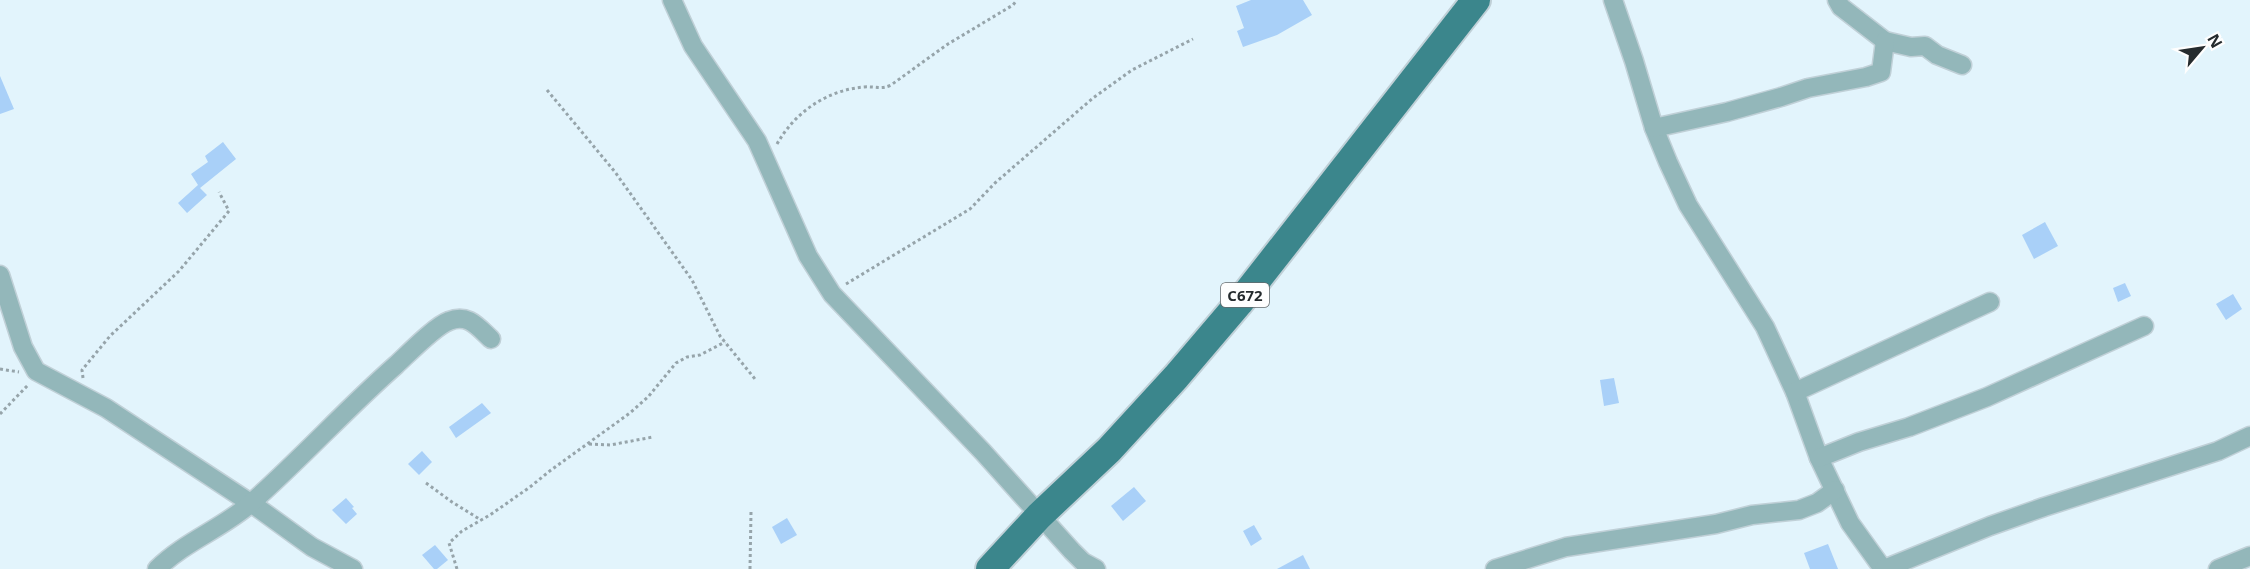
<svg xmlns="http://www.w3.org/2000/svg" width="2250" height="569" viewBox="0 0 2250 569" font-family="'Open Sans',sans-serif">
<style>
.building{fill:#a9d0f8}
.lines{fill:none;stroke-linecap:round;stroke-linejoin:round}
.minor-casing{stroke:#c0d0d7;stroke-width:21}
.primary-casing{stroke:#c0d0d7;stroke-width:32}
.path{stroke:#96a4aa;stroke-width:3;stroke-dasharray:3 3;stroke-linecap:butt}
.minor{stroke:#93b7ba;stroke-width:18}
.primary{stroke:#3b868c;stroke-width:28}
.labels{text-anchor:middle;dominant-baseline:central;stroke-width:5;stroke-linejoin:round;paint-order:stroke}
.shield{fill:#fefefe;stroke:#666a6c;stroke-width:1.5}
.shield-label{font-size:15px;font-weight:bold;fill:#252b2e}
</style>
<rect width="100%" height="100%" fill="#e2f4fc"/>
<!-- building -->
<g class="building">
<polygon points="1251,0 1303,0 1312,15 1277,35 1243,47 1237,31 1244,28 1236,6"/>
<polygon points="0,76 14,109 0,114"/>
<polygon points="223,142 236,159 200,188 207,195 187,213 178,203 198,185 191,174 208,162 205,156"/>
<polygon points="2045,222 2058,246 2034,259 2022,235"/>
<polygon points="2125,283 2131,296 2118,302 2113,288"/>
<polygon points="2233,294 2242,309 2226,320 2216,304"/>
<polygon points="1614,378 1619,403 1604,406 1600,380"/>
<polygon points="482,403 491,413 456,438 449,427"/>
<polygon points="422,451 432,462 419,475 408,464"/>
<polygon points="1134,487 1146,501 1123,521 1111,506"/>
<polygon points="346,498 354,507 352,508 357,514 346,524 332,510"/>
<polygon points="787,518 797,535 781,544 772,527"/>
<polygon points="1254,525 1262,539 1251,546 1243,531"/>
<polygon points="1828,544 1838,569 1810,569 1804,553"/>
<polygon points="435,545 448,560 437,569 434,569 422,555"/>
<polygon points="1303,555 1310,569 1277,569"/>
</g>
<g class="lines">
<!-- minor casing -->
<g class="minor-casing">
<g id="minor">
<polyline points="672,0 693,46 757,141 808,256 832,294 983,452 1072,551 1083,562 1096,569"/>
<polyline points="1613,0 1634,61 1654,128 1668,162 1688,205 1765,327 1795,392 1819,458 1850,523 1883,569"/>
<polyline points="1837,0 1841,7 1885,41 1911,47 1925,46 1937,55 1962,65"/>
<polyline points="1654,128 1727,112 1781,97 1808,88 1866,77 1881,72 1885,41"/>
<polyline points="0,275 23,347 36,371 106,408 258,508 312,547 353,569"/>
<polyline points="1795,392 1990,302"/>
<polyline points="1819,458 1859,442 1909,427 1987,397 2144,326"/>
<path d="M 157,569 C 184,542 221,529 250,504 C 301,459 346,409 396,365 C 408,354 435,326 449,321 C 468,313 478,327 491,339"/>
<polyline points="1495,569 1566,547 1716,524 1752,515 1799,510 1817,503 1835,490"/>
<polyline points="1884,569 1990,526 2044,507 2218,451 2250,436"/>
<polyline points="2218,569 2250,556"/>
</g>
</g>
<!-- primary casing -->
<g class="primary-casing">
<polyline id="primary" points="990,569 1039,516 1109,450 1176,377 1239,303 1476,0"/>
</g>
<!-- path -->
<g class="path">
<polyline points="547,90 615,172 692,280 720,336 755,379"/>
<path d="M 777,144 C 795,112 827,90 864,87 C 875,86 881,90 891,85 L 948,44 L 1013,5 L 1017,0"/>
<polyline points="846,284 970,209 995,183 1093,98 1132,70 1193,39"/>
<polyline points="0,369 19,372"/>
<polyline points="83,378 82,370 110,336 179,271 229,211 219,192"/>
<polyline points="0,414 28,385"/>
<polyline points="589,444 610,445 653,437"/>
<polyline points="426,483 452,502 481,520"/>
<polyline points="457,569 449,543 462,531 490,515 530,487 551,470 630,413 648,397 676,363 687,357 700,355 725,342"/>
<polyline points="750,569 751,512"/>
</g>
<!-- minor -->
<use href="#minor" class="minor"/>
<!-- primary -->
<use href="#primary" class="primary"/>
</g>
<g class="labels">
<!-- shield labels -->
<rect class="shield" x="1221" y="283" width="48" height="24" rx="4.5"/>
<g class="shield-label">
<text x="1245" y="295">C672</text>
</g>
</g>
<!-- north arrow -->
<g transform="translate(2202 48) rotate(61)" stroke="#fefefe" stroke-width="4.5" paint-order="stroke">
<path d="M0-4.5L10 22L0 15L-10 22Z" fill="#252b2e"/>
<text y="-9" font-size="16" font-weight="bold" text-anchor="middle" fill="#252b2e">N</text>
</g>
</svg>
